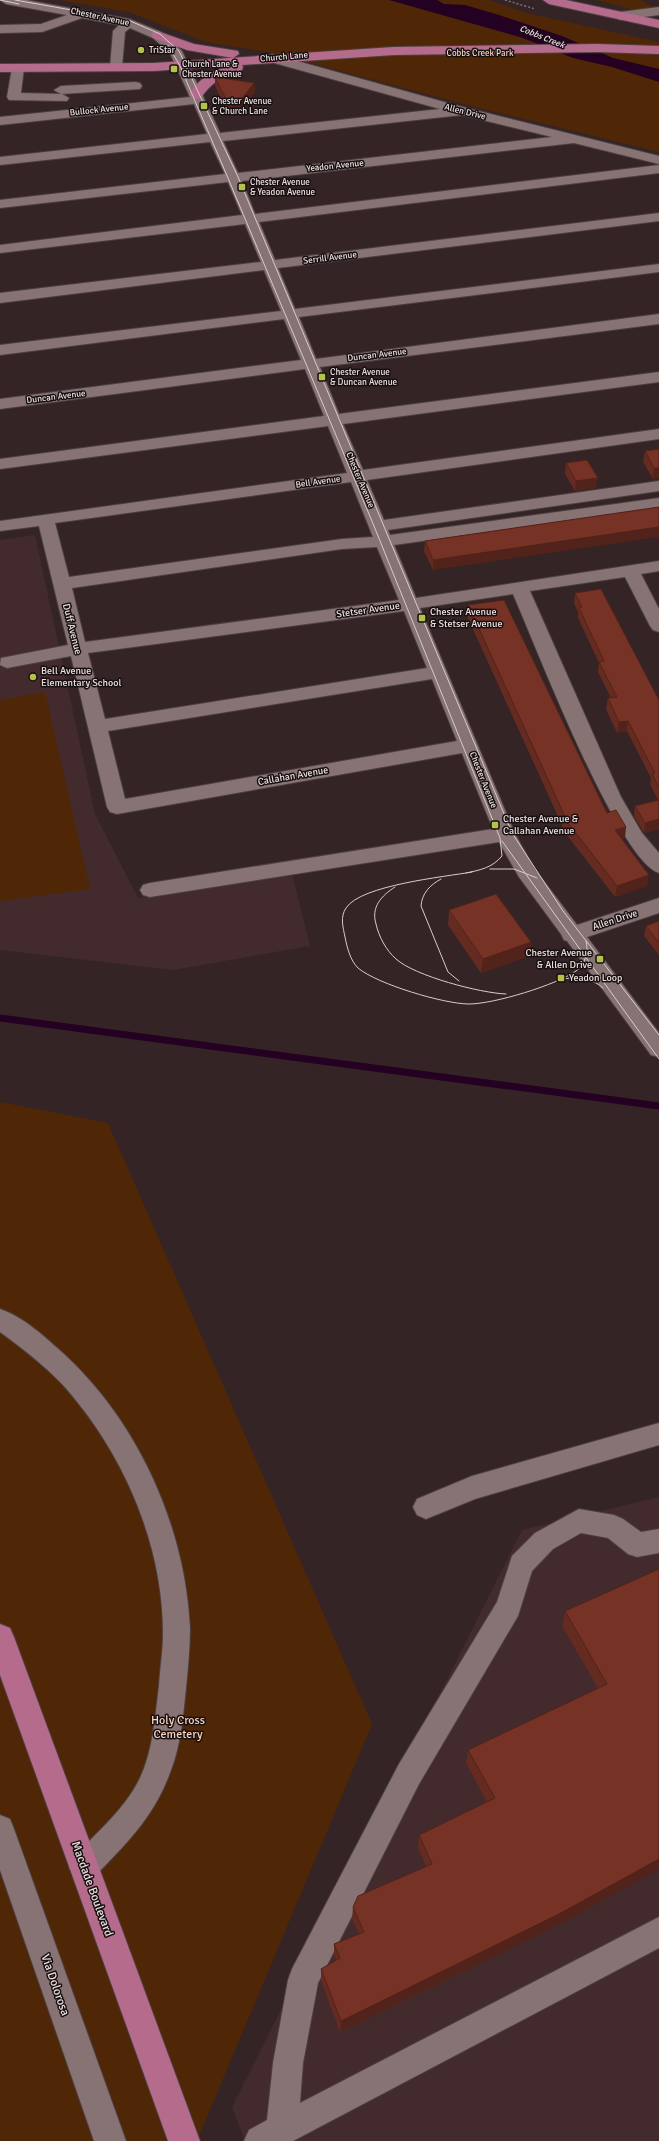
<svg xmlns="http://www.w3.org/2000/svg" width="659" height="2141" viewBox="0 0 659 2141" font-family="Signika,sans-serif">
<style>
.built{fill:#422a2d}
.green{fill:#502706}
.water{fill:#240122}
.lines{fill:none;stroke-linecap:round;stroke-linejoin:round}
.stream{stroke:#240122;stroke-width:7}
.minor-casing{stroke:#4d3f40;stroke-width:2}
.major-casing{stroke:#4d3f40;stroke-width:2}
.path{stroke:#807272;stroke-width:1.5;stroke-dasharray:2 2;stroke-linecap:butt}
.minor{fill:#877374;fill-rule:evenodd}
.major{fill:#b56b8b;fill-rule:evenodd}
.tram{stroke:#d7cccc;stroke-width:1}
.wall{fill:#652b20}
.shaded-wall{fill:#52231a}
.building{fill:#753225;stroke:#52231a}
.poi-dot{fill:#b3c24b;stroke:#170f10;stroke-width:1.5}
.labels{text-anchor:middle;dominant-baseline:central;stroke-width:3;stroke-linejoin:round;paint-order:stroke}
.far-street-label{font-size:9px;fill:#eadfdf;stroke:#170f10}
.far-water-label{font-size:9px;font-style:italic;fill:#f6d6f2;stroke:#170f10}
.far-poi-label{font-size:9px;fill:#eadfdf;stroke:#170f10;text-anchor:start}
.far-park-label{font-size:9px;fill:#f9d4be;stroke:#170f10}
.street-label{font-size:10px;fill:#eadfdf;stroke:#170f10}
.poi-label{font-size:10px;fill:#eadfdf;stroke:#170f10;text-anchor:start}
.near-park-label{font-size:12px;fill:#f9d4be;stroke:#170f10}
.near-street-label{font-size:12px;fill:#eadfdf;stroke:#170f10}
</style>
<rect width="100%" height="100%" fill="#342425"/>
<!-- built -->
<g class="built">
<polygon points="35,535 95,814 138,898 292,874 310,946 173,970 0,950 0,540"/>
<polygon points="659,1497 659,2141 245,2141 232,2107 522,1530"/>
</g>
<!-- green -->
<g class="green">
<polygon points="59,0 489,0 527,13 659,42 659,152 471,106 273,53 206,42 129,12"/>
<polygon points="597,0 640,0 655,8 639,11"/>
<polygon points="45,692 90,889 0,901 0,700"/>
<polygon points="0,1102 108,1123 372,1724 197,2141 0,2141"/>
</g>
<!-- water -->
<polygon class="water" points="389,0 437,0 444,4 465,5 499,15 562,36 613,58 659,69 659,82 612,67 573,58 523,38"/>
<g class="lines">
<!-- stream -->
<polyline class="stream" points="0,1018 659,1106"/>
<!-- minor casing -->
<g class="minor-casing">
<g id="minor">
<path d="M 0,0 L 26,0 L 129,19 L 161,32 L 182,51 L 220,133 L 440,109 L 267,61 L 266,58 L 272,54 L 455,105 L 659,156 L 659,164 L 574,143 L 242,181 L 255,214 L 659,165 L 659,173 L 259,222 L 275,260 L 659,213 L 659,221 L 278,268 L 295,309 L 659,264 L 659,272 L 299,317 L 316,359 L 659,314 L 659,324 L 320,367 L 339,414 L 659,372 L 659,382 L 343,424 L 363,470 L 659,429 L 659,439 L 367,480 L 384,520 L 659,481 L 659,491 L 388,530 L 390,535 L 659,498 L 659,508 L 394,545 L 416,598 L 659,561 L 659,571 L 641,574 L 659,609 L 659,632 L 653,630 L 650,626 L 625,577 L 530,591 L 621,797 L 642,833 L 659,853 L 659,873 C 618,861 534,641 513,594 L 420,608 L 515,834 L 534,868 L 577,925 L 659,898 L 659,913 L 587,937 L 659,1033 L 659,1057 L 651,1055 L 567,941 L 564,940 L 561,934 L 519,877 L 499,842 L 150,897 L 143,895 L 140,890 L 143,885 L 150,883 L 493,829 L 462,753 L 117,814 L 110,812 L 107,807 L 71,656 L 7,668 L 0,665 L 1,658 L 68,645 L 39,526 L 0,531 L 0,521 L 347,473 L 328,426 L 0,469 L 0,459 L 324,416 L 305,369 L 0,409 L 0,399 L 301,360 L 284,319 L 0,355 L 0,345 L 281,311 L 264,270 L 0,303 L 0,293 L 261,262 L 245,224 L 0,253 L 0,245 L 242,215 L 228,182 L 0,208 L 0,200 L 225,174 L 210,142 L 0,165 L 0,157 L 207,134 L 194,104 L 0,125 L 0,117 L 190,97 L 170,53 L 153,38 L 130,28 L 125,32 L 122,67 L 116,71 L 110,67 L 113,31 L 119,25 L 82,18 L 42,32 L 0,33 L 0,25 L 41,24 L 67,15 L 6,4 ZM 462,115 L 552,137 L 238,173 L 223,141 ZM 351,482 L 373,537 L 342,539 L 69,577 L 55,523 ZM 377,547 L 399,600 L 85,642 L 72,588 L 342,549 ZM 404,611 L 427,668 L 105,719 L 88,653 ZM 432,679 L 457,741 L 125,799 L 108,731 Z"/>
<polygon points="659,7 659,15 620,20 614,16 620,12"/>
<polygon points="18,64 24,68 21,93 62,94 69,98 67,101 9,100 7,97 12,68"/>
<polygon points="135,82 140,83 142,86 140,89 61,94 54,90 61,86"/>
<path d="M 0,1309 C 24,1317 46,1338 65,1355 C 139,1424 185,1527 190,1628 C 190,1648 188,1668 186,1688 C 183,1716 181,1744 171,1770 C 155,1816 127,1843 94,1877 L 84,1882 L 74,1877 L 69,1867 L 74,1857 C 96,1833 124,1810 139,1780 C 153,1752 155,1717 159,1686 C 160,1668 163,1651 163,1634 C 163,1543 123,1452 63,1385 C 44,1365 22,1348 0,1332 Z"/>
<polygon points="659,1423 659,1445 475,1499 426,1519 417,1515 413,1507 417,1499 472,1476"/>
<polygon points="579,1509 614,1515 623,1519 641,1532 659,1529 659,1553 637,1557 628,1554 608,1538 581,1533 553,1549 532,1571 518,1616 419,1784 318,1983 303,2063 300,2103 659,1917 659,1948 293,2141 244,2141 249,2130 267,2120 273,2063 288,1980 292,1969 399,1764 497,1602 512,1556 535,1533"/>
<polygon points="0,1815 10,1819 14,1829 126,2141 94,2141 0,1870"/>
</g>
</g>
<!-- major casing -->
<g class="major-casing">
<g id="major">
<polygon points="543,0 566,0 659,20 659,28 549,4"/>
<polygon points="157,31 194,44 238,51 239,54 233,58 187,50 153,38 151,35 153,32"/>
<path d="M 597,44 L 659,46 L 659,54 L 597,52 L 394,55 L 242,65 L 243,67 L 242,70 C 224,76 211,82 201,98 L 196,99 L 189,95 C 198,79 211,72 227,66 L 154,71 L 0,72 L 0,64 L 154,63 L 394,47 Z"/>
<polygon points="0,1624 10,1628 14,1637 200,2141 168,2141 0,1675"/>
</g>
</g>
<!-- path -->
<polyline class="path" points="505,0 535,9"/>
<!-- minor -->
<use href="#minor" class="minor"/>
<!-- major -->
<use href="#major" class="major"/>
<!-- tram -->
<g class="tram">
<polyline points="0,0 19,4"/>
<polyline points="15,0 128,20 160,34 179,51 238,177 512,833 563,911 659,1035"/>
<path d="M 168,45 L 180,66 L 228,178 L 374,526 L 500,838 L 502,856 C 492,868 480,870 466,873"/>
<polyline points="502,841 659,1059"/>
<polyline points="490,869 514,869 537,878"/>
<path d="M 472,872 C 444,877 361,885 346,908 C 340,917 343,927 345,937 C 347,947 350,960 358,968 C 377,984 444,1004 469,1004 C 494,1004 556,985 576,971 C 585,965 589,951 586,941"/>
<path d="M 441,879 C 430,885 422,893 421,906 L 448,972 L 459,981"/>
<path d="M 395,887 C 381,896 371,907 376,924 C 379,937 386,950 396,959 C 415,976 480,993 506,994"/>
<path d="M 564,979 C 578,976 592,978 603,988"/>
</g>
</g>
<!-- wall -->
<g class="wall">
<polygon points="215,77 254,83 255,92 241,111 228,113 215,86"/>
<polygon points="659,449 659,478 653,479 643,462 645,451"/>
<polygon points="566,463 596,488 575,491 565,474"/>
<polygon points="659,507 433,570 424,551 425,541"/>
<polygon points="575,593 659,700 659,829 644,833 634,816 635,806 658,800 650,784 651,778 627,731 617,733 606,709 608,698 611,698 598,672 599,663 578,618 578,612 574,603"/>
<polygon points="468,605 607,813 625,838 621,839 647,886 615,897 566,834 467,616"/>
<polygon points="449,910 531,942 529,956 481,973 448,925"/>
<polygon points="659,921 659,955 644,936 646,926"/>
<polygon points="659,1569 556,1926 340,2032 321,1981 321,1969 336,1960 334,1955 334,1944 359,1934 352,1919 353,1907 426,1866 418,1848 419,1835 487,1802 466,1763 468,1750 598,1688 562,1626 565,1611"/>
</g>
<!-- shaded-wall -->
<g class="shaded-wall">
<polygon points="254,83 255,92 241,111 228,113 228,103"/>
<polygon points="654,468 659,468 659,478 653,479"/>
<polygon points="598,478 596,488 575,491 576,481"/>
<polygon points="659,527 659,537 433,570 433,560"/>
<polygon points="628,721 627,731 617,733 619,722"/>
<polygon points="659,819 659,829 644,833 645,823"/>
<polygon points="626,827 625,838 613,841 615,830"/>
<polygon points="649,875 647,886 615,897 617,886"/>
<polygon points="531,942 529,956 481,973 483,959"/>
<polygon points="659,1859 659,1869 556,1926 340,2032 341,2021"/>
</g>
<!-- building -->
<g class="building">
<polygon points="215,77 254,83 240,101 228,103"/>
<polygon points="659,449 659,468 654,468 645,451"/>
<polygon points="587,460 598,478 576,481 566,463"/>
<polygon points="659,507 659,527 433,560 425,541"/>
<polygon points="601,589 659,700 659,788 652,774 655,773 628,721 619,722 608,698 617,697 599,662 604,661 579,608 582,607 575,593"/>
<polygon points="504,600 607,813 616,810 626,827 615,830 649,875 617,886 568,823 468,605"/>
<polygon points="659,800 659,819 645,823 635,806"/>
<polygon points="496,894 531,942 483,959 449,910"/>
<polygon points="659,921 659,943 646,926"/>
<polygon points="659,1569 659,1859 559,1914 341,2021 321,1969 340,1958 334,1944 364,1932 353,1907 358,1896 432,1864 419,1835 495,1798 468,1750 607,1684 565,1611"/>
</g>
<!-- markers -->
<g class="poi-dot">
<circle cx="141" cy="50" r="4"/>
<rect x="170" y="65" width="8" height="8" rx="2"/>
<rect x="200" y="102" width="8" height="8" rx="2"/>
<rect x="238" y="183" width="8" height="8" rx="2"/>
<rect x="318" y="373" width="8" height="8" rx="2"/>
<rect x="418" y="614" width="8" height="8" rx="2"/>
<circle cx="33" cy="677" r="4"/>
<rect x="491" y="821" width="8" height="8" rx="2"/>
<rect x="596" y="955" width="8" height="8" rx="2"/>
<rect x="557" y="974" width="8" height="8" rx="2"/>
</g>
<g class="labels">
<!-- far-street labels -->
<g class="far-street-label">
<text transform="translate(100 17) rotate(12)">Chester Avenue</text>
<text transform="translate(284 57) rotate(-5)">Church Lane</text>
<text transform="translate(99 110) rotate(-6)">Bullock Avenue</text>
<text transform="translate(465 112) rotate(14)">Allen Drive</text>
<text transform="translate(335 166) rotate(-6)">Yeadon Avenue</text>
<text transform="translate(330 258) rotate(-7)">Serrill Avenue</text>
<text transform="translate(377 355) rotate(-7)">Duncan Avenue</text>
<text transform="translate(56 397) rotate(-7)">Duncan Avenue</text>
<text transform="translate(360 480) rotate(67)">Chester Avenue</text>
<text transform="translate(318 482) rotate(-8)">Bell Avenue</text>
<text transform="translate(483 780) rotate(68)">Chester Avenue</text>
</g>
<!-- far-water labels -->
<g class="far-water-label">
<text transform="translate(542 37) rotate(22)">Cobbs Creek</text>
</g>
<!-- far-poi labels -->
<g class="far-poi-label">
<text x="149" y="50">TriStar</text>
<text x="182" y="64">Church Lane &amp;<tspan x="182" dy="10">Chester Avenue</tspan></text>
<text x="212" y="101">Chester Avenue<tspan x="212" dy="10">&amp; Church Lane</tspan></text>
<text x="250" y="182">Chester Avenue<tspan x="250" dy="10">&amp; Yeadon Avenue</tspan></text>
<text x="330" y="372">Chester Avenue<tspan x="330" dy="10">&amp; Duncan Avenue</tspan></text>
</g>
<!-- far-park labels -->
<g class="far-park-label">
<text x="480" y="53">Cobbs Creek Park</text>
</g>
<!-- street labels -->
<g class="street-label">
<text transform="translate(368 610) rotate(-8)">Stetser Avenue</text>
<text transform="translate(72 629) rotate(76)">Duff Avenue</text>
<text transform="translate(293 776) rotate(-10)">Callahan Avenue</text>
<text transform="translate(615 920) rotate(-18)">Allen Drive</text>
</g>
<!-- poi labels -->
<g class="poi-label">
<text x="430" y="612">Chester Avenue<tspan x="430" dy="12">&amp; Stetser Avenue</tspan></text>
<text x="41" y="671">Bell Avenue<tspan x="41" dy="12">Elementary School</tspan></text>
<text x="503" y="819">Chester Avenue &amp;<tspan x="503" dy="12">Callahan Avenue</tspan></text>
<text x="592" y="953" text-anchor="end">Chester Avenue<tspan x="592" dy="12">&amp; Allen Drive</tspan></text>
<text x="569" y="978">Yeadon Loop</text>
</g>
<!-- near-park labels -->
<g class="near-park-label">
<text x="178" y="1720">Holy Cross<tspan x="178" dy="14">Cemetery</tspan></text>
</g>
<!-- near-street labels -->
<g class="near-street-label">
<text transform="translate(92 1889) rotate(70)">Macdade Boulevard</text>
<text transform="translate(55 1985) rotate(71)">Via Dolorosa</text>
</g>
</g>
</svg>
